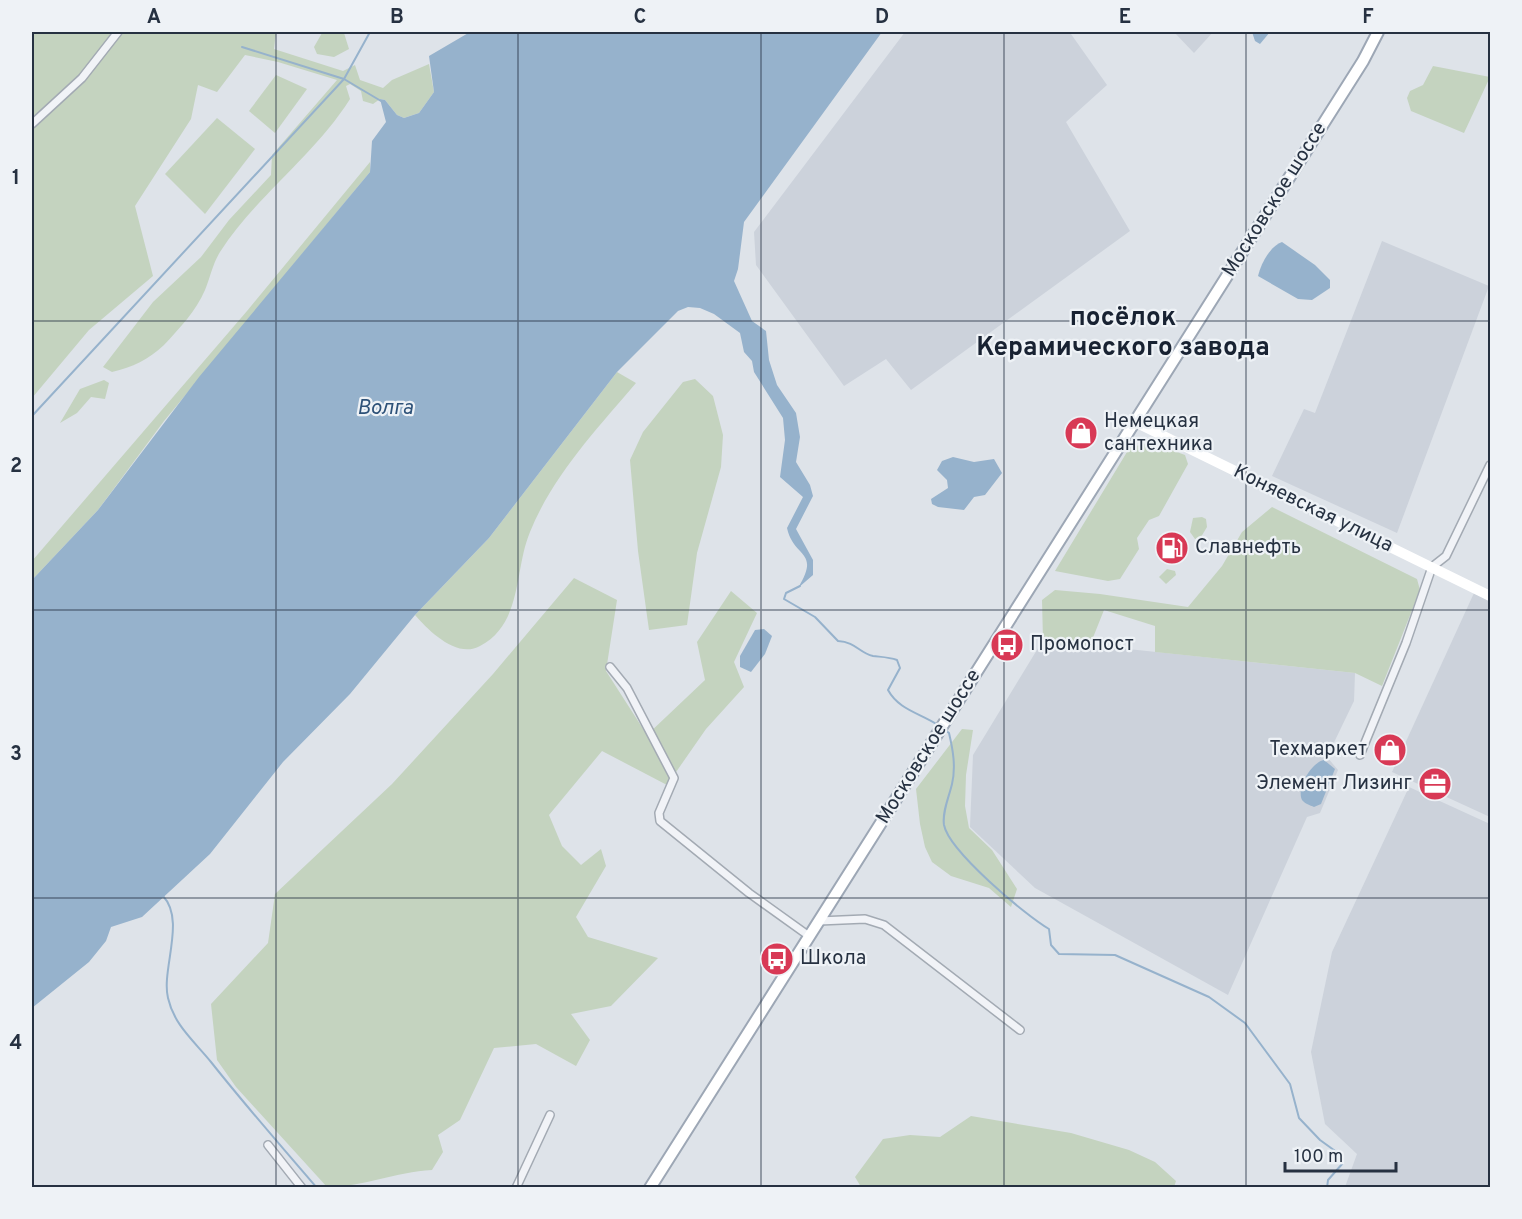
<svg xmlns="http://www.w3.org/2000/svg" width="1522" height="1219" viewBox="0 0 1522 1219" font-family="Overpass,sans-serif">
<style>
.built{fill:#ccd2db}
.green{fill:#c4d3bf}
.water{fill:#96b2cc}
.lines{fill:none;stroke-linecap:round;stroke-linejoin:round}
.stream{stroke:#96b2cc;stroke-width:2}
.street-casing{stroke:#a3aab3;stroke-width:10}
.primary-casing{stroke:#9da7b5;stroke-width:14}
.street{stroke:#f1f3f7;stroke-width:7}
.secondary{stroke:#fff;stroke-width:10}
.primary{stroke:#fff;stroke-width:10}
.grid{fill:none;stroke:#263141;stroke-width:1.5;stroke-opacity:0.55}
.labels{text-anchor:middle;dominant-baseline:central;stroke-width:4.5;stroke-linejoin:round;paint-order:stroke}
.street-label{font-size:20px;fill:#263141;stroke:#eef2f6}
.poi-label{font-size:20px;fill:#263141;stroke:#eef2f6;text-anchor:start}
.water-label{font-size:21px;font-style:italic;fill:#2d5178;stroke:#eef2f6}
.district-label{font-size:26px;font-weight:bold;fill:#182232;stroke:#eef2f6}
.neatline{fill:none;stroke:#263141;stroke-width:2}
.grid-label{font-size:20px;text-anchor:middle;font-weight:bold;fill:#263141}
</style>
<rect width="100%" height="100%" fill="#dee3e9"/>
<!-- built -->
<g class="built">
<polygon points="905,32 1073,32 1071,34 1107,85 1066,122 1130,231 911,390 886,359 844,386 756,265 754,232"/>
<polygon points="1174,32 1213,32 1194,53"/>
<polygon points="1382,241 1489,286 1397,533 1272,476 1304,409 1315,413"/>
<polygon points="1474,593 1490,601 1490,817 1392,772"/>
<polygon points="1043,640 1355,673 1354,701 1327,757 1338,770 1320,813 1307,817 1228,995 1035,888 970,827 973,755"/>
<polygon points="1409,787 1490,824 1490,1187 1345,1187 1357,1154 1325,1124 1311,1052 1332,952"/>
</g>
<!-- green -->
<g class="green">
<path d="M 32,32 L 276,32 L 274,49 L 343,71 L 355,65 L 360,80 L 383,88 L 392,80 L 429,64 L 434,92 L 419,113 L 404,118 L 397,115 L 385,100 L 380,99 L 373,104 L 363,101 L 361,91 L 350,84 L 346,86 L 350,99 C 314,156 257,195 220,252 C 213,263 210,278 205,290 C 196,311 179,329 164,345 C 148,360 133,367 112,372 L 103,367 L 153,302 L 201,257 L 229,220 L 271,175 L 272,155 L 337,80 L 278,62 L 245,55 L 217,92 L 198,85 L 191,119 L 135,206 L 153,276 L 89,330 L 32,398 Z"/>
<polygon points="322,33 344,33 349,49 334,57 317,54 314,47"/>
<polygon points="1433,66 1490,77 1464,133 1411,111 1407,98 1410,91 1423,85"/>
<polygon points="276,75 307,89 275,133 249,111"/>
<polygon points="217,118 255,149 205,214 165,174"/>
<polygon points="370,162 370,172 164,421 98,510 32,580 32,561 247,311"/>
<path d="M 617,372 L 636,383 C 597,429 553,475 530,532 C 514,570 523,623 480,646 C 457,659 429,631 415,615 L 489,538 Z"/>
<polygon points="695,379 713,396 723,435 721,467 697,553 687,625 649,630 638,551 630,460 643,432 683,382"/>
<polygon points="104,380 109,383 105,399 91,397 77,413 60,423 80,389"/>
<polygon points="1152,443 1185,455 1188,464 1159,516 1149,520 1137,538 1139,549 1120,579 1108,581 1055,571 1130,447"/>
<polygon points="1272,507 1417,579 1420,590 1382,686 1355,673 1155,652 1155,626 1104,610 1090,645 1043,640 1042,600 1055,590 1100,594 1188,607 1222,566 1242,532"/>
<polygon points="1202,517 1206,519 1207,527 1201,537 1195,539 1190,532 1193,518"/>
<polygon points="1167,569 1175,571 1176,575 1166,584 1159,577"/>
<path d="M 574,578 L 617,600 L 606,671 L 647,735 L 705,680 L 697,642 L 731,591 L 757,613 L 734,662 L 744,687 L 706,729 L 667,785 L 602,751 L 549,815 L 562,846 L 581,865 L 601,849 L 606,866 L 576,917 L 588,937 L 658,958 L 611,1006 L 571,1014 L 590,1040 L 576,1066 L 536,1044 L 494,1048 L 460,1120 L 438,1135 L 443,1152 L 432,1170 C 396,1172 362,1187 327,1187 L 236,1087 L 217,1060 L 211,1004 L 268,943 L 275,894 L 392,784 L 493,674 Z"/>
<polygon points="962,729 973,730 966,775 965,806 969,828 992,850 1017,889 1011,907 989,888 951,876 932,862 925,847 920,824 916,789"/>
<polygon points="971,1116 1071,1133 1129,1150 1155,1162 1176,1181 1174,1187 861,1187 855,1177 883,1139 910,1135 940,1137"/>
</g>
<!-- water -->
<g class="water">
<path d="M 470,32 L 882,32 L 744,222 L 738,269 L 734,281 L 752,321 L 766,331 L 769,360 L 777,385 L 796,413 L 800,437 L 796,462 L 810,485 L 813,496 L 796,529 L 813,560 L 813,575 L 798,588 C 821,550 794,559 787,528 L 803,497 L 780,477 L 785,440 L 783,418 L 754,372 L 752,361 L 744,352 L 740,333 L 714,314 L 700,308 L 688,307 L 678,311 L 617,372 L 489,538 L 415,615 L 350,694 L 283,762 L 210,854 L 142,917 L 111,927 L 106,941 L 89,962 L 32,1008 L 32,580 L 98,510 L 199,377 L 370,172 L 372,141 L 386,122 L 380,99 L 385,100 L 397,115 L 404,118 L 419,113 L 434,92 L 429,56 Z"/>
<polygon points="1252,32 1270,32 1260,44 1255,41"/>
<path d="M 1282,242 L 1315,265 L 1330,280 L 1330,288 L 1312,300 L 1298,299 L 1258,276 C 1261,264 1269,247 1282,242 Z"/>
<polygon points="953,457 974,462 994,459 1002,473 985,495 974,497 964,510 938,507 932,504 931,499 948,488 947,480 937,470 942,461"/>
<polygon points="764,629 772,636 765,654 751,672 740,667 740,656 755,630"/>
<path d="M 1324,760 L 1335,769 L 1321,804 L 1314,807 C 1310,805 1305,804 1302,800 C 1296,788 1312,762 1324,760 Z"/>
</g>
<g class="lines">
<!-- stream -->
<g class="stream">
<polyline points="242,47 344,79 381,101"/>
<polyline points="32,416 344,79 370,32"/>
<path d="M 800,586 L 786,593 L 784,599 L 815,617 L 838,641 C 856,642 859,653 873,656 C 881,657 889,657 897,660 L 900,668 L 888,690 C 899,710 920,713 938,725"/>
<path d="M 945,730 L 949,733 C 953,750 956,767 952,784 C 949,797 942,812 944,825 C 949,851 1025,915 1049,929 L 1051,945 L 1059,954 L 1115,955 L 1209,997 L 1245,1023 L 1290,1084 L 1299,1118 L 1320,1140 L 1338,1153 L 1343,1163 L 1328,1180 L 1327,1188"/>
<path d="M 163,896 C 186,920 161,970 168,998 C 174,1025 194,1041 211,1062 C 245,1105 281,1146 317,1188"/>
</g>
<!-- street casing -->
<g class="street-casing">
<g id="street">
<polyline points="32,124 82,78 118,32"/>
<polyline points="610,667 627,688 674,778 659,813 660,821 749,893 809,936"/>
<polyline points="1360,755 1406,643 1432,567 1446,556 1490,465"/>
<polyline points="819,921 865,919 884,925 1020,1030"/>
<polyline points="268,1145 302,1188"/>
<polyline points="516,1188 550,1115"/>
</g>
</g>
<!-- primary casing -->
<g class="primary-casing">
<polyline id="primary" points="650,1188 1363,61 1378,32"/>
</g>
<!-- street -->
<use href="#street" class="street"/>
<!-- secondary -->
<polyline class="secondary" points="1135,422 1490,596"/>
<!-- primary -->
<use href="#primary" class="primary"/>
</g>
<!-- grid -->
<path class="grid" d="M 276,32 L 276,1188M 518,32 L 518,1188M 761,32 L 761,1188M 1004,32 L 1004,1188M 1246,32 L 1246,1188M 32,321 L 1490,321M 32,610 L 1490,610M 32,898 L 1490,898"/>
<!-- icons -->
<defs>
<g id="shop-disc" transform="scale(1.725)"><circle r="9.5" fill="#d83955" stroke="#eef2f6"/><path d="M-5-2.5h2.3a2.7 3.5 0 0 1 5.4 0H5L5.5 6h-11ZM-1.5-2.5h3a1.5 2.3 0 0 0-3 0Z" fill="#fff"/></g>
<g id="fuel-disc" transform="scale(1.725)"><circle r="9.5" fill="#d83955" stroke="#eef2f6"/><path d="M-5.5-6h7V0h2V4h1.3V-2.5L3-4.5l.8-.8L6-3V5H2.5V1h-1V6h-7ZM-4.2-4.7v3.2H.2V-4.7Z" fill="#fff"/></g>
<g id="bus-disc" transform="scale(1.725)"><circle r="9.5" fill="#d83955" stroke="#eef2f6"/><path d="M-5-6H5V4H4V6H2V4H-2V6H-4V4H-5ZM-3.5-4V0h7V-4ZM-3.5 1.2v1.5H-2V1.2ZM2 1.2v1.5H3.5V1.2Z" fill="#fff"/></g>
<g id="office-disc" transform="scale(1.725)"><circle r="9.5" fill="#d83955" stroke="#eef2f6"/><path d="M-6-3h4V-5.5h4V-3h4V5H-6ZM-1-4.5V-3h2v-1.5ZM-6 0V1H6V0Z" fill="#fff"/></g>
</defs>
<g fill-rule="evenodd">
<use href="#shop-disc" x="1081" y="433"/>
<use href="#fuel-disc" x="1172" y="548"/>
<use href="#bus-disc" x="1007" y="645"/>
<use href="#shop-disc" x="1390" y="750"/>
<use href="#office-disc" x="1435" y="784"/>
<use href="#bus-disc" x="777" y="959"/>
</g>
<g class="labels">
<!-- street labels -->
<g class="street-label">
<text transform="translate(1275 200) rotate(-58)">Московское шоссе</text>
<text transform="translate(1313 509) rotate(26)">Коняевская улица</text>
<text transform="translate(929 747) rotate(-58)">Московское шоссе</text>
</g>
<!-- poi labels -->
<g class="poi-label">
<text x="1104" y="422">Немецкая<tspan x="1104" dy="23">сантехника</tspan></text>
<text x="1195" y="548">Славнефть</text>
<text x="1030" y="645">Промопост</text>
<text x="1367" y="750" text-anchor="end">Техмаркет</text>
<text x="1412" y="784" text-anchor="end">Элемент Лизинг</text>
<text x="800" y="959">Школа</text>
</g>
<!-- water labels -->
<g class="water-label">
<text x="385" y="408">Волга</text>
</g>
<!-- district labels -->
<g class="district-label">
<text x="1123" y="318">посёлок<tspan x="1123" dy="30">Керамического завода</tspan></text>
</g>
</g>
<!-- border -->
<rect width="1522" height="1219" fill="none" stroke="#eef2f6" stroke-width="66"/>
<!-- scale -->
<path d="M1285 1162v9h111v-9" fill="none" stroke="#263141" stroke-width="3"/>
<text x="1294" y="1162" font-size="18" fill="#263141" stroke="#eef2f6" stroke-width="4.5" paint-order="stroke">100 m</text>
<rect x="33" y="33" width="1456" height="1153" class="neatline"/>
<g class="grid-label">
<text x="154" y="23">A</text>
<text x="397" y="23">B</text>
<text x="640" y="23">C</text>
<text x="882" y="23">D</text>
<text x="1125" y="23">E</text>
<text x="1368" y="23">F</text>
<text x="16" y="184">1</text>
<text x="16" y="472">2</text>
<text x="16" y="760">3</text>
<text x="16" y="1049">4</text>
</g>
</svg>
